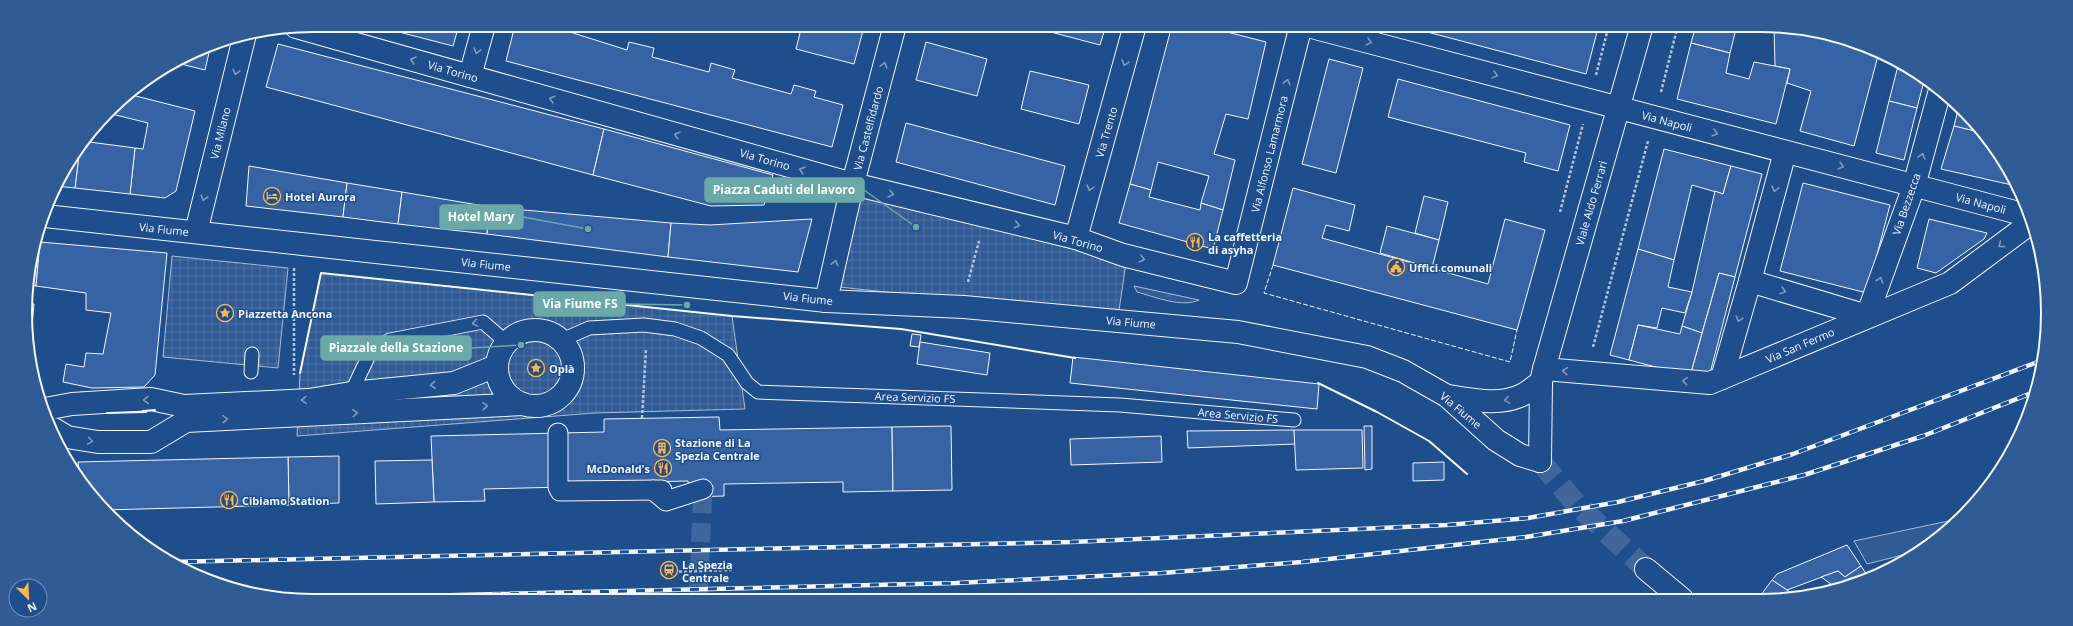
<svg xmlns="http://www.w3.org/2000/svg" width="2073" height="626" viewBox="0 0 2073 626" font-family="'Open Sans',sans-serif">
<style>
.grass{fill:url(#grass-tufts);stroke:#a8bbd7}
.built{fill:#305b95;stroke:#a8bbd7}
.plaza{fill:url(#plaza-grid);stroke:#a8bbd7}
.building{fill:#3563a3;stroke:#f2f6ff}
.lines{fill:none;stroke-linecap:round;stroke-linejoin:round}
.pedestrian-tunnel{stroke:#3f679d;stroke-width:19;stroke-dasharray:19 10;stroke-linecap:butt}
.secondary-tunnel{stroke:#3f679d;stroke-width:22;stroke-dasharray:22 11;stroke-linecap:butt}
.service-casing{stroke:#f2f6ff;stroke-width:15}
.pedestrian-casing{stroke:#f2f6ff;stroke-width:21}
.minor-casing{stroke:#f2f6ff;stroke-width:24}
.tertiary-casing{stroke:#f2f6ff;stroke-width:24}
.secondary-casing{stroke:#f2f6ff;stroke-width:24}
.path{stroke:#b3c4dc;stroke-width:2.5;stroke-dasharray:3 2;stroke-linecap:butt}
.service{stroke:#1f4e8c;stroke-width:13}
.pedestrian{stroke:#1f4e8c;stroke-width:19}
.minor{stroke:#1f4e8c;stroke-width:22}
.tertiary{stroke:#1f4e8c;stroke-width:22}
.secondary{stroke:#1f4e8c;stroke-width:22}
.rail-casing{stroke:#f2f6ff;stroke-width:4.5}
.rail{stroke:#1f4e8c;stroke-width:3;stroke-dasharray:9;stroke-linecap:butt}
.fence{stroke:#f2f6ff;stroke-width:1;stroke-dasharray:5 2;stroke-linecap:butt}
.wall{stroke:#f2f6ff;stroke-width:2}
.oneway{stroke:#7e9ac0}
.labels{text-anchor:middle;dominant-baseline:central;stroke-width:3;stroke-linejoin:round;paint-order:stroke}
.street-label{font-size:11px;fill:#f2f6ff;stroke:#1f4e8c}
.poi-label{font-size:11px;font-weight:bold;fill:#f2f6ff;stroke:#1f4e8c;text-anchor:start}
.rim{fill:none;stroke:#f2f6ff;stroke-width:2}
.leader{fill:none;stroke:#6aa9a8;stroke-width:1.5}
.callout-dot{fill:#6aa9a8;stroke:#1f4e8c;stroke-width:1.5}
.callout{fill:#6aa9a8;stroke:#6aa9a8;stroke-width:1.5}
.callout-label{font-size:12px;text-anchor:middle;font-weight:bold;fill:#fff}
</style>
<defs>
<pattern id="grass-tufts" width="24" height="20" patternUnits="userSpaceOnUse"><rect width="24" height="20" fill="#305b95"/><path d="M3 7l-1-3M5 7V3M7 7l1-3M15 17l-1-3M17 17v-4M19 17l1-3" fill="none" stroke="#4e73a5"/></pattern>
<pattern id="plaza-grid" width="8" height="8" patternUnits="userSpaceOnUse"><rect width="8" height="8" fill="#305b95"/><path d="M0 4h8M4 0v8" fill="none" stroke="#4e73a5"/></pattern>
</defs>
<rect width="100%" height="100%" fill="#1f4e8c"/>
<!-- grass -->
<path class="grass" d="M 1134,286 L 1199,300 C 1182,308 1155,297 1137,292 Z"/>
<!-- built -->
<polygon class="built" points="1953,520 1956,522 1950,529 1918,551 1867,564 1854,541"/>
<!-- plaza -->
<g class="plaza">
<polygon points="851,191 1126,263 1118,317 830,286"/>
<polygon points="172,256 288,268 278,368 163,357"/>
<polygon points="321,273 732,316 745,409 595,413 297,436 300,373"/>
</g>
<!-- building -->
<g class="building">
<polygon points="372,25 459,25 453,46"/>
<polygon points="515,25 537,25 545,27 546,25 567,25 571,26 570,32 627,50 629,42 654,48 652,57 709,72 711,63 735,70 732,78 791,94 794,85 816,91 814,97 843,105 832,147 506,61"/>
<polygon points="802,25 857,25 864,27 854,64 796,49"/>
<polygon points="1024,25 1106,25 1100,45"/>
<polygon points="1172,25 1200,25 1266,42 1248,119 1226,114 1214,154 1235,160 1223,210 1201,203 1209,176 1158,162 1151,190 1130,184"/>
<polygon points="1401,25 1569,25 1597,32 1586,74"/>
<polygon points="1696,25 1737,25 1730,53 1691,43"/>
<polygon points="1774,26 1816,31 1870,47 1879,52 1854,146 1800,131 1811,91 1787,83 1790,69 1775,66"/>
<polygon points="926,42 987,59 977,96 916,80"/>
<polygon points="1691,43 1730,53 1726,73 1749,79 1754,62 1790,69 1776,124 1677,99"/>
<polygon points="211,44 205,70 177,63 203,47"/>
<polygon points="278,44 604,129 593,175 266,87"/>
<polygon points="1329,59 1363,68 1336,173 1302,164"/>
<polygon points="1899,62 1925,77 1917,108 1889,101"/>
<polygon points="1030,71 1089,85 1079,124 1021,109"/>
<polygon points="1398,79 1570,125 1558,171 1524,162 1526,153 1388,117"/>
<polygon points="128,94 195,111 176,191 165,198 130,194 135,148 143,149 148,123 108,113"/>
<polygon points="1889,101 1917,108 1904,160 1876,153"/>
<polygon points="1959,106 1979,128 1978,132 1954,126"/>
<polygon points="906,123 1065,166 1055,205 896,162"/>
<polygon points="1954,126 1983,133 2000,153 2013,179 2012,185 1941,169"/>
<polygon points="604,129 773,175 764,205 711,206 593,175"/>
<polygon points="82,141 135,148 130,194 75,188 80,146"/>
<polygon points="80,146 75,188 55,186 55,185"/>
<polygon points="1664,149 1731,166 1723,194 1692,185 1674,260 1638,249"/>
<polygon points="249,166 347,183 343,217 246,206"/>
<polygon points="1731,166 1762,174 1735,277 1719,273 1702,333 1682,326 1692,292 1715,191 1723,194"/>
<polygon points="2013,179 2017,186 2012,185"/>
<polygon points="347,183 402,192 398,224 343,217"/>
<polygon points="1803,183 1890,205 1867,293 1780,271"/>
<polygon points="1130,184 1151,190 1149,197 1200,210 1201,203 1223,210 1213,249 1119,223"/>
<polygon points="1293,188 1355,205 1349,231 1326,225 1322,238 1488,284 1505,219 1545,230 1517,330 1273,265"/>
<polygon points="402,192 490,207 487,234 398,224"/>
<polygon points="1424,196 1448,202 1439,240 1415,233"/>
<polygon points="490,207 671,223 668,257 487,234"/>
<polygon points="812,219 798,272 668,257 671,223 710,225"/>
<polygon points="1929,219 1987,233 1984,239 1936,273 1917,268"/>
<polygon points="1387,226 1439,240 1432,268 1380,253"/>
<polygon points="38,242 40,242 36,286 27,285 27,276"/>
<polygon points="40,242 167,253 155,375 144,387 92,388 63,382 66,364 84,367 86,353 103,354 111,313 86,310 86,293 36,286"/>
<polygon points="1638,249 1674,260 1668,287 1692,292 1685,313 1662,308 1657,328 1638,325 1629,360 1610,355"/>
<polygon points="1719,273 1735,277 1708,381 1690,376"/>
<polygon points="27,303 34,304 32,326 27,339"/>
<polygon points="1638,325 1680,334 1682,326 1702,333 1690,376 1629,360"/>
<polygon points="912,334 921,335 919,347 910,346"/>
<polygon points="920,342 990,353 987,375 917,364"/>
<polygon points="1073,357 1319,384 1317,409 1070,383"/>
<polygon points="719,417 720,430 892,427 893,491 843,492 843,482 724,484 724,496 689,497 688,481 642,482 606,486 484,489 485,501 434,502 431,436 604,432 604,419"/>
<polygon points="951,426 952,490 893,491 892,427"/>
<polygon points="1364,426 1372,426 1372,469 1365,470"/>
<polygon points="1294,430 1296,444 1188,448 1187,431"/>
<polygon points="1294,430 1362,430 1363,468 1296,470"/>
<polygon points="1161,436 1162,462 1071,465 1070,439"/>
<polygon points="339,456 339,503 289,505 288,457"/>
<polygon points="288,457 289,505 104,510 80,480 78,462"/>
<polygon points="432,460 434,502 376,504 375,461"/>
<polygon points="1444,462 1444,480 1413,481 1413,463"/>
<polygon points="79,467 80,480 71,468"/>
<polygon points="1847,545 1861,566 1845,577 1838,571 1787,590 1772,580 1777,574"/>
<polygon points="1861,566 1867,575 1864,578 1828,589 1832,585 1821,577 1838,571 1845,577"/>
<polygon points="1772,580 1787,590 1798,598 1758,599"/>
</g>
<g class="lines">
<!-- pedestrian-tunnel -->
<polyline class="pedestrian-tunnel" points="698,600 703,489"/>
<!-- secondary-tunnel -->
<polyline class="secondary-tunnel" points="1540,461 1576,504 1646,569"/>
<!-- service casing -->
<g class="service-casing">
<g id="service">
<polyline points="562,340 589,328 644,325 675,329 701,338 728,355 747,383 758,392 1120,405 1294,420"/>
<polyline points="251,372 252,354"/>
<polyline points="351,393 371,351 390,340 483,322 506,342"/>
</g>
</g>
<!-- pedestrian casing -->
<g class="pedestrian-casing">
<g id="pedestrian">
<polyline points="558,433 558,487 560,491 662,490"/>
<polyline points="653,490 666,501 703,489"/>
</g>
</g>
<!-- minor casing -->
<g class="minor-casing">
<g id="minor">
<polyline points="1304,25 2030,216"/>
<polyline points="296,27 853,184 1076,238 1123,255 1236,283 1301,25"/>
<polyline points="470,76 484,25"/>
<polyline points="1785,152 1750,281 1867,316"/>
<polyline points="196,232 245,34"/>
<polyline points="1076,238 1135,25"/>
<polyline points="826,301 851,191 895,25"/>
<polyline points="1867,316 1914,186 1940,90"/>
<circle cx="535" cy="368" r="38"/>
<polyline points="1544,369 1710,383 1950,283 2032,222"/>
<polyline points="1722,378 1750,281"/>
<polyline points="45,409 72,404 151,399 184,406 309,400 351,393 454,383 496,366"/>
<polyline points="54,429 67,437 98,442 151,442 186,421 523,404"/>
</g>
</g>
<!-- tertiary casing -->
<g class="tertiary-casing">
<g id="tertiary">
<polyline points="45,216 826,301 964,307 1238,332 1367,357 1403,371 1447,396 1496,440 1520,455 1540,461"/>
<path d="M 1447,396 C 1470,399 1497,406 1520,396 C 1527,393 1534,387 1541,382"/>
</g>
</g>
<!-- secondary casing -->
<g class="secondary-casing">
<g id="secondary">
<polyline points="1540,461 1541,382 1544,369 1642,25"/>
<polyline points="1646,569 1682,599"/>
</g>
</g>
<!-- path -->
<g class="path">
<polyline points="1596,75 1609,25"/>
<polyline points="1661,92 1678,25"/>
<polyline points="1560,212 1583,124"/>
<polyline points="294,268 294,375"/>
<polyline points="968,282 979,241"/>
<polyline points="1593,347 1648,141"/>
<polyline points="642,418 646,349"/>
<polyline points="664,572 733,570"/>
</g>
<!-- service -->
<use href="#service" class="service"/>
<!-- pedestrian -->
<use href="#pedestrian" class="pedestrian"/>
<!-- minor -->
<use href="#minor" class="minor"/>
<!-- tertiary -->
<use href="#tertiary" class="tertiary"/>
<!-- secondary -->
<use href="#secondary" class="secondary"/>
<!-- rail casing -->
<g class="rail-casing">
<g id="rail">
<polyline points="170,562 1072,542 1447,525 1528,518 1618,502 1704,481 1793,454 2043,360"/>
<polyline points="294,599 956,583 1162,573 1302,562 1526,537 1623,521 1804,475 1923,436 2034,392"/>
</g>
</g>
<!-- rail -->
<use href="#rail" class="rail"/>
<!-- fence -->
<polyline class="fence" points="1273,265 1264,293 1510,362 1517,330"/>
<!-- wall -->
<g class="wall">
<polyline points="300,373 321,273 732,316 901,329 1075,358"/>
<polyline points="1318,383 1377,412 1429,441 1467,474"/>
<polyline points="143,411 155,410"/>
<polyline points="107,413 146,412"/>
</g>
</g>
<!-- one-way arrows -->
<defs><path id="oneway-chevron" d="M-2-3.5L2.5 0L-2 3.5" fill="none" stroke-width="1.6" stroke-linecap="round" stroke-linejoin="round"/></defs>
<g class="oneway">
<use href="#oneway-chevron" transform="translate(1369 42) rotate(15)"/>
<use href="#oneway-chevron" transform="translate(477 51) rotate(105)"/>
<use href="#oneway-chevron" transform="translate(413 60) rotate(-164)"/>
<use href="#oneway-chevron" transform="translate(1125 63) rotate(106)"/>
<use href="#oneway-chevron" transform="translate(884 65) rotate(-75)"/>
<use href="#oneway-chevron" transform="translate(236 72) rotate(104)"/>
<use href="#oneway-chevron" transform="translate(1495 75) rotate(15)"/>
<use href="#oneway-chevron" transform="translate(1287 82) rotate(-76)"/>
<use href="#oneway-chevron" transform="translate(552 99) rotate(-164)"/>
<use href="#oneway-chevron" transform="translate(1715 133) rotate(15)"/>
<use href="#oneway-chevron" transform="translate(677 135) rotate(-164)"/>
<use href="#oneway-chevron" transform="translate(1922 156) rotate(-74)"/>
<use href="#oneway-chevron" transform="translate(1841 166) rotate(15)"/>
<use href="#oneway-chevron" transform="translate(802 170) rotate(-164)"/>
<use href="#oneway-chevron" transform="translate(1090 188) rotate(106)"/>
<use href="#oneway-chevron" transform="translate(1775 189) rotate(105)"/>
<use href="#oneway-chevron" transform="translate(891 194) rotate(14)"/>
<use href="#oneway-chevron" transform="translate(204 198) rotate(104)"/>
<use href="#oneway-chevron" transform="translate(1017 225) rotate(13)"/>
<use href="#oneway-chevron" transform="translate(2001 245) rotate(143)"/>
<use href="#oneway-chevron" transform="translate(1142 259) rotate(14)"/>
<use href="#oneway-chevron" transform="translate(835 263) rotate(-77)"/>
<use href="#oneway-chevron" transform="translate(1880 280) rotate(-71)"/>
<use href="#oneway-chevron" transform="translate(1783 291) rotate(17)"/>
<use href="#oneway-chevron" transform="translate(1739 319) rotate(106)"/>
<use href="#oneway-chevron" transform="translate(475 323) rotate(170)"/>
<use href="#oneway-chevron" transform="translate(1565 371) rotate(-175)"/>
<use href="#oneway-chevron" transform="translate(1685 381) rotate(-175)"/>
<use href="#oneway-chevron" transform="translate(433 385) rotate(175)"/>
<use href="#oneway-chevron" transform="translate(146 400) rotate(178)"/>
<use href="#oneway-chevron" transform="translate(304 400) rotate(179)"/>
<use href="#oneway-chevron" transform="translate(1507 400) rotate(171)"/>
<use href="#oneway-chevron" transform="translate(485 406) rotate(-3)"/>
<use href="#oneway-chevron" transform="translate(355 413) rotate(-3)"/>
<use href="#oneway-chevron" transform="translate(225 419) rotate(-3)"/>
<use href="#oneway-chevron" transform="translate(90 441) rotate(9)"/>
</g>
<!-- icons -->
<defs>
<g id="hotel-ring" transform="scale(0.9)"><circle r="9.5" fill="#1f4e8c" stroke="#ffb74d" stroke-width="1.5"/><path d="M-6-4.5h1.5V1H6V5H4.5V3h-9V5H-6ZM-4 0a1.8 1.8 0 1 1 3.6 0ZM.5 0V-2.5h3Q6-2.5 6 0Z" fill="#ffb74d"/></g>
<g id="restaurant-ring" transform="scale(0.9)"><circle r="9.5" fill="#1f4e8c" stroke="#ffb74d" stroke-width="1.5"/><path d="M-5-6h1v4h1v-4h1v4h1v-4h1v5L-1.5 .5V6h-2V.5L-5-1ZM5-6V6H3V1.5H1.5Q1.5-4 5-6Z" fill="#ffb74d"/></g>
<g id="civic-ring" transform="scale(0.9)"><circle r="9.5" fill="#1f4e8c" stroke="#ffb74d" stroke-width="1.5"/><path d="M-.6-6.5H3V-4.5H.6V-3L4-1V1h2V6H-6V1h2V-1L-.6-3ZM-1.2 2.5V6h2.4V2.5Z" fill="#ffb74d"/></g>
<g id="sight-ring" transform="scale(0.9)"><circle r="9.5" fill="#1f4e8c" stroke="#ffb74d" stroke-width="1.5"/><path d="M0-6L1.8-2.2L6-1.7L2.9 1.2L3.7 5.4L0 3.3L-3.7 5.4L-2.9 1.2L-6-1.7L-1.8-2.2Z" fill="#ffb74d"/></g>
<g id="building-ring" transform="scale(0.9)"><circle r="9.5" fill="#1f4e8c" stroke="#ffb74d" stroke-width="1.5"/><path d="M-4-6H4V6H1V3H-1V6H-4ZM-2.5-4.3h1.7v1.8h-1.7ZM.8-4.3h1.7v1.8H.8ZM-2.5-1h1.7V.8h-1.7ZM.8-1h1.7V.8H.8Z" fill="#ffb74d"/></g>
<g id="station-ring" transform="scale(0.9)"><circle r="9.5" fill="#1f4e8c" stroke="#ffb74d" stroke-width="1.5"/><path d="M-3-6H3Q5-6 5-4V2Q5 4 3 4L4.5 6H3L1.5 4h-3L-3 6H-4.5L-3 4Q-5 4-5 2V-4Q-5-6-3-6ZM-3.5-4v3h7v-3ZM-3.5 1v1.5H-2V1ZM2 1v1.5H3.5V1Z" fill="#ffb74d"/></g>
</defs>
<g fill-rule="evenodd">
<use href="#hotel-ring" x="272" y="196"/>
<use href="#restaurant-ring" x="1195" y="242"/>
<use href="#civic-ring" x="1396" y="267"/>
<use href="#sight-ring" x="225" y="313"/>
<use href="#sight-ring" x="536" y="368"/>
<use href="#building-ring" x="662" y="448"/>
<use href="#restaurant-ring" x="663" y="468"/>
<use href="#restaurant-ring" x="229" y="500"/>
<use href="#station-ring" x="669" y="570"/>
</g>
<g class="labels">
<!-- street labels -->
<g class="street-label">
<text transform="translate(453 71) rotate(16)">Via Torino</text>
<text transform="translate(1667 121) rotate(15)">Via Napoli</text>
<text transform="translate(868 128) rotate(-75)">Via Castelfidardo</text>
<text transform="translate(1106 132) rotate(-74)">Via Trento</text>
<text transform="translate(220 133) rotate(-76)">Via Milano</text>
<text transform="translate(1269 154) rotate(-76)">Via Alfonso Lamarmora</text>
<text transform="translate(765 159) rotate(16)">Via Torino</text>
<text transform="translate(1591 203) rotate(-74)">Viale Aldo Ferrari</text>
<text transform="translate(1981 203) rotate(15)">Via Napoli</text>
<text transform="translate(1906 204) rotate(-71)">Via Bezzecca</text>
<text transform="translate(164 229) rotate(6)">Via Fiume</text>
<text transform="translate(1078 241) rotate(16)">Via Torino</text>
<text transform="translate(486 264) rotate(6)">Via Fiume</text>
<text transform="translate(808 298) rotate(6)">Via Fiume</text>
<text transform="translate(1131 322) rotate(5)">Via Fiume</text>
<text transform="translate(1800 345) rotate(-23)">Via San Fermo</text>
<text transform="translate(915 397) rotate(2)">Area Servizio FS</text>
<text transform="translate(1461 410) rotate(40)">Via Fiume</text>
<text transform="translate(1238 415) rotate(5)">Area Servizio FS</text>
</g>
<!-- poi labels -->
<g class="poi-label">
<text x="285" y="196">Hotel Aurora</text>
<text x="1208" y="236">La caffetteria<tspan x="1208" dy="13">di asyha</tspan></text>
<text x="1409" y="267">Uffici comunali</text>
<text x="238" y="313">Piazzetta Ancona</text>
<text x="549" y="368">Oplà</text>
<text x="675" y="442">Stazione di La<tspan x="675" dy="13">Spezia Centrale</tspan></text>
<text x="650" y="468" text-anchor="end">McDonald's</text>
<text x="242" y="500">Cibiamo Station</text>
<text x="682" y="564">La Spezia<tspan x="682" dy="13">Centrale</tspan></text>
</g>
</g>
<!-- crop -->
<path d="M0 0H2073V626H0ZM313 32H1760A281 281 0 0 1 2041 313V313A281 281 0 0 1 1760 594H313A281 281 0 0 1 32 313V313A281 281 0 0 1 313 32Z" fill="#305b95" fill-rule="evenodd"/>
<path class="rim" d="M313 32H1760A281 281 0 0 1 2041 313V313A281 281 0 0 1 1760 594H313A281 281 0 0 1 32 313V313A281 281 0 0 1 313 32Z"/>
<!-- callouts -->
<path class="leader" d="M916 227L864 190M588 229L523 217M687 305L625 304M521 345L471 348"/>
<g class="callout-dot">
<circle cx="916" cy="227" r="4"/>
<circle cx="588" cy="229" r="4"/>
<circle cx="687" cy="305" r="4"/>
<circle cx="521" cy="345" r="4"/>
</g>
<g class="callout">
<rect x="705" y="178" width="159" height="24" rx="4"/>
<rect x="440" y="205" width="83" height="24" rx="4"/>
<rect x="534" y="292" width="91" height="24" rx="4"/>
<rect x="321" y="336" width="150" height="24" rx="4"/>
</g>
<g class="callout-label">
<text x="784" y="194">Piazza Caduti del lavoro</text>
<text x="481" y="221">Hotel Mary</text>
<text x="580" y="308">Via Fiume FS</text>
<text x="396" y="352">Piazzale della Stazione</text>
</g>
<!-- north arrow -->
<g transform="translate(28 598) rotate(156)"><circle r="19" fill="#1f4e8c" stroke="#7391ba"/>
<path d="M0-3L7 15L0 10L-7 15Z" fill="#ffb74d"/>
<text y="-6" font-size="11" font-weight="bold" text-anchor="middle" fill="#f2f6ff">N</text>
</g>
</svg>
